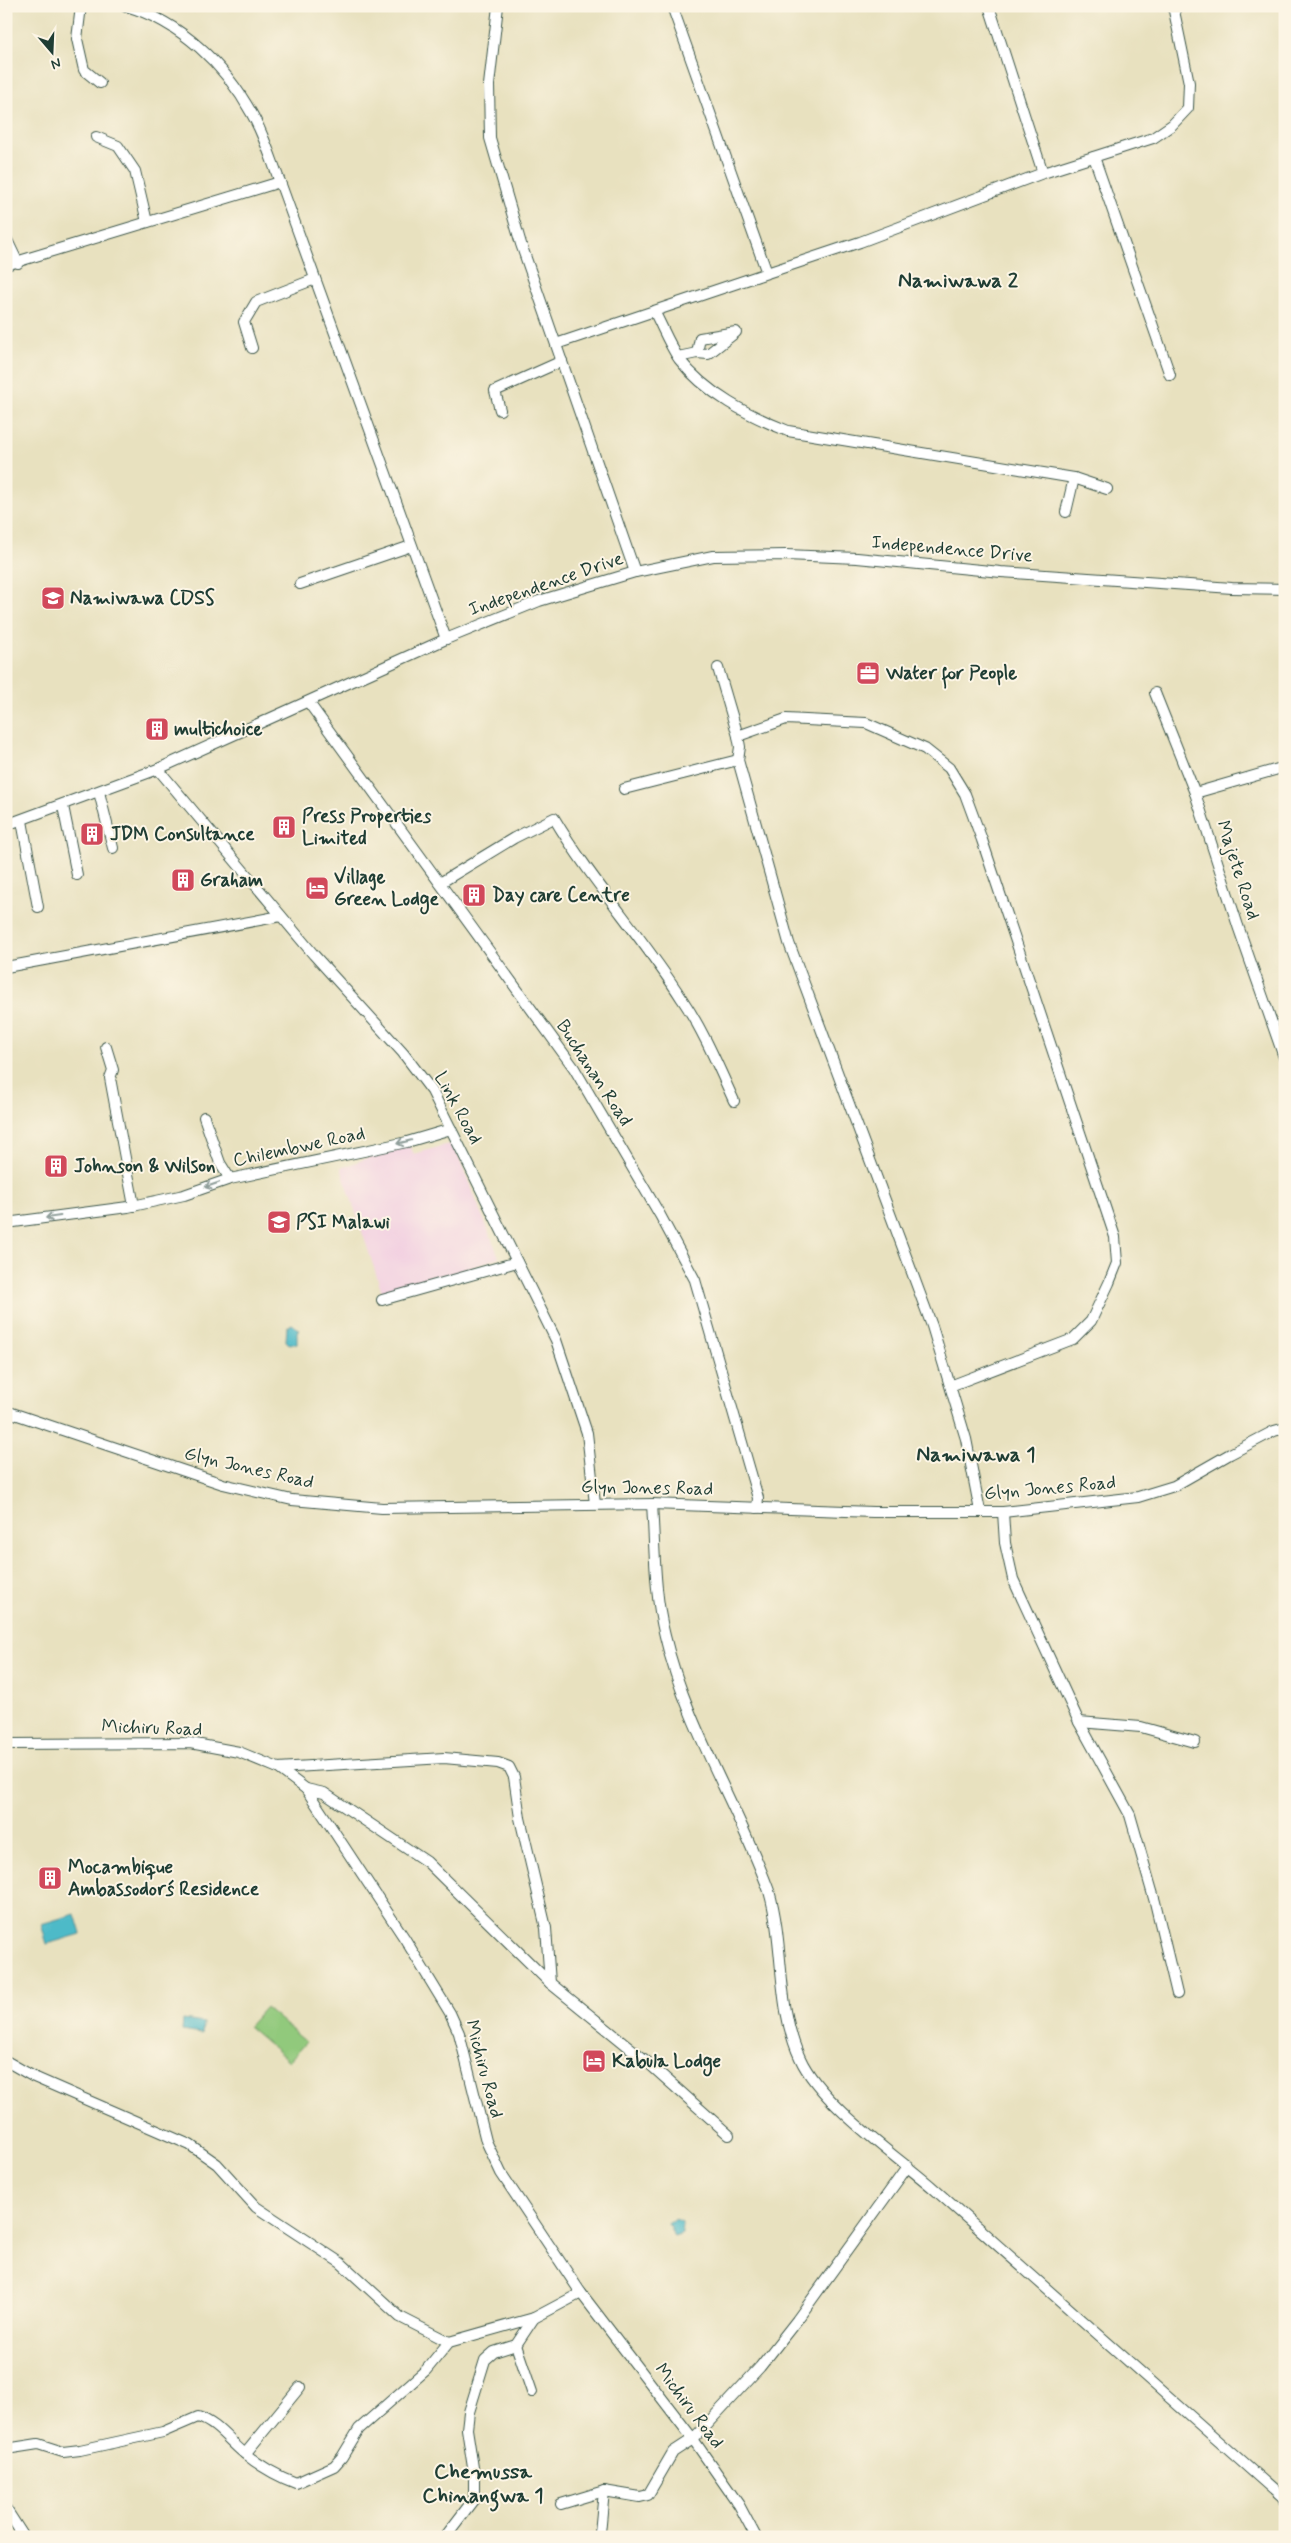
<svg xmlns="http://www.w3.org/2000/svg" width="1291" height="2543" viewBox="0 0 1291 2543" font-family="Mynerve,sans-serif">
<style>
.built{fill:#f2cfe1}
.green{fill:#91c97c;stroke:#588358}
.water{fill:#4ebac8;stroke:#367c7e}
.lines{fill:none;stroke-linecap:round;stroke-linejoin:round}
.minor-casing{stroke:#3d5649;stroke-width:12}
.minor{stroke:#fff;stroke-width:10}
.oneway{stroke:#8f9e9a}
.labels{text-anchor:middle;dominant-baseline:central;stroke-width:4;stroke-linejoin:round;paint-order:stroke}
.street-label{font-size:19px;fill:#1f3d34;stroke:#fcf5e5}
.poi-label{font-size:19px;font-weight:bold;fill:#1f3d34;stroke:#fcf5e5;text-anchor:start}
.quarter-label{font-size:21px;font-weight:bold;fill:#1f3d34;stroke:#fcf5e5}
</style>
<rect width="100%" height="100%" fill="#fcf5e5"/>
<filter id="ink" filterUnits="userSpaceOnUse"><feTurbulence type="fractalNoise" baseFrequency=".02" numOctaves="2"/><feDisplacementMap in="SourceGraphic" scale="10" xChannelSelector="R" yChannelSelector="G"/><feConvolveMatrix kernelMatrix="1 2 1 2 8 2 1 2 1" color-interpolation-filters="sRGB"/></filter>
<filter id="wash" filterUnits="userSpaceOnUse"><feTurbulence type="fractalNoise" baseFrequency=".0096" numOctaves="4" result="noise"/><feDisplacementMap in="SourceGraphic" scale="20" xChannelSelector="R" yChannelSelector="G"/><feGaussianBlur stdDeviation="1.12" result="paint"/><feColorMatrix in="noise" values="0 0 0 0 0 0 0 0 0 0 0 0 0 0 0 0 0 1.4 0 .05"/><feComposite in="paint" operator="in"/></filter>
<g filter="url(#wash)">
<rect width="100%" height="100%" fill="#e8e1bf"/>
<!-- built -->
<polygon class="built" points="408,1143 414,1154 453,1143 499,1257 440,1280 383,1295 341,1168"/>
<!-- green -->
<polygon class="green" points="265,2007 306,2042 289,2061 248,2026"/>
<!-- water -->
<g class="water">
<polygon points="292,1324 300,1330 297,1332 297,1343 290,1345 286,1341 287,1327"/>
<polygon points="75,1914 81,1934 47,1944 41,1924"/>
<polygon points="183,2020 203,2023 202,2034 182,2031"/>
<polygon points="675,2219 681,2222 682,2234 674,2237 668,2222"/>
</g>
</g>
<g filter="url(#ink)">
<g class="lines">
<!-- minor casing -->
<g class="minor-casing">
<g id="minor">
<polyline points="81,6 77,39 84,70 100,83"/>
<path d="M 126,6 C 181,22 225,65 252,114 C 264,135 271,159 280,182 L 446,639"/>
<polyline points="498,6 489,85 490,138 521,244 635,572"/>
<polyline points="96,137 118,146 135,171 147,222"/>
<polyline points="1094,157 1170,375"/>
<polyline points="1043,173 1153,138 1172,125 1188,108 1189,83 1173,6"/>
<polyline points="6,238 18,263"/>
<polyline points="6,265 280,182"/>
<polyline points="767,273 860,242 1043,173 989,6"/>
<path d="M 654,311 C 662,326 669,344 679,359 C 706,394 748,415 788,431 L 1074,478"/>
<polyline points="556,344 767,273 672,6"/>
<polyline points="252,348 244,322 256,302 315,279"/>
<polyline points="678,357 697,353 708,354 736,332 700,338 697,353"/>
<polyline points="500,410 495,391 562,361"/>
<polyline points="1066,512 1074,478 1107,489"/>
<polyline points="300,584 411,546"/>
<polyline points="718,668 738,736"/>
<polyline points="1155,693 1195,793 1238,926 1285,1060"/>
<polyline points="309,703 574,1068 660,1215 695,1280 758,1498 757,1508"/>
<polyline points="158,769 314,955 403,1053 432,1091 556,1340 587,1433 595,1504"/>
<polyline points="624,789 738,760"/>
<polyline points="99,792 113,848"/>
<polyline points="1195,793 1285,767"/>
<polyline points="63,806 77,875"/>
<polyline points="22,821 38,907"/>
<polyline points="6,825 158,769 446,639 539,601 635,572 713,556 786,555 857,558 1001,572 1232,588 1285,589"/>
<path d="M 440,883 L 514,838 L 554,818 C 592,882 642,936 682,999 C 703,1030 718,1066 734,1101"/>
<polyline points="6,967 281,916"/>
<polyline points="106,1047 113,1070 110,1078 134,1206"/>
<polyline points="204,1117 220,1163 230,1179"/>
<polyline points="6,1223 128,1207 184,1195 230,1179 407,1142 451,1129"/>
<polyline points="382,1300 517,1262"/>
<polyline points="950,1386 1073,1339 1091,1321 1109,1283 1117,1263 1115,1237 982,840 965,794 949,768 925,749 866,723 786,719 738,736 740,747 738,760 789,943 932,1326 966,1439 980,1511"/>
<polyline points="6,1411 223,1484 292,1500 382,1508 652,1504 873,1512 1003,1512 1138,1497 1174,1486 1230,1454 1274,1431 1285,1428"/>
<path d="M 652,1504 C 655,1548 654,1593 665,1636 C 686,1726 738,1805 769,1891 C 785,1946 776,2006 800,2058 C 820,2103 895,2155 933,2188 C 1051,2292 1168,2396 1285,2500"/>
<polyline points="1003,1512 1005,1543 1013,1579 1079,1722 1130,1815 1155,1902 1177,1994"/>
<polyline points="1079,1722 1141,1727 1195,1742"/>
<polyline points="6,1744 190,1743 239,1752 278,1768 306,1789 405,1939 450,2013 459,2033 486,2141 501,2173 581,2293 693,2439 739,2505 756,2537"/>
<polyline points="278,1768 444,1758 498,1763 509,1767 514,1777 520,1818 546,1928 550,1983"/>
<polyline points="306,1789 324,1793 427,1862 550,1983 645,2060 729,2135"/>
<polyline points="6,2061 34,2077 190,2145 217,2164 256,2207 341,2263 400,2317 449,2342"/>
<polyline points="516,2345 532,2392"/>
<path d="M 6,2449 L 38,2444 L 63,2452 L 80,2450 L 163,2432 L 198,2417 C 217,2423 229,2441 244,2453 C 260,2466 277,2476 296,2483 L 334,2466 L 342,2457 L 359,2429 L 426,2370 L 449,2342 L 534,2318"/>
<polyline points="245,2454 300,2387"/>
<polyline points="561,2504 604,2491 640,2497 648,2495 673,2452 693,2439 760,2367 797,2320 908,2166"/>
<polyline points="6,2509 24,2537"/>
<polyline points="600,2533 604,2491"/>
<polyline points="445,2537 474,2499 474,2474 467,2429 469,2412 485,2360 494,2352 516,2345 534,2318 581,2293"/>
</g>
</g>
<!-- minor -->
<use href="#minor" class="minor"/>
</g>
<!-- one-way arrows -->
<defs><path id="oneway-shaft" d="M-6 0H5M1.5-3L5.5 0L1.5 3" fill="none" stroke-width="1.6" stroke-linecap="round" stroke-linejoin="round" transform="scale(1.25)"/></defs>
<g class="oneway">
<use href="#oneway-shaft" transform="translate(404 1142) rotate(166)"/>
<use href="#oneway-shaft" transform="translate(212 1185) rotate(161)"/>
<use href="#oneway-shaft" transform="translate(53 1217) rotate(172)"/>
</g>
</g>
<!-- icons -->
<defs>
<g id="school-square" transform="scale(1.25)"><rect x="-9" y="-9" width="18" height="18" rx="4" fill="#d1495b" stroke="#fcf5e5"/><path d="M0-5L7-2L0 1L-7-2ZM-4 1L0 2.5L4 1V4Q0 6-4 4Z" fill="#fff"/></g>
<g id="office-square" transform="scale(1.25)"><rect x="-9" y="-9" width="18" height="18" rx="4" fill="#d1495b" stroke="#fcf5e5"/><path d="M-6-3h4V-5.5h4V-3h4V5H-6ZM-1-4.5V-3h2v-1.5ZM-6 0V1H6V0Z" fill="#fff"/></g>
<g id="building-square" transform="scale(1.25)"><rect x="-9" y="-9" width="18" height="18" rx="4" fill="#d1495b" stroke="#fcf5e5"/><path d="M-4-6H4V6H1V3H-1V6H-4ZM-2.5-4.3h1.7v1.8h-1.7ZM.8-4.3h1.7v1.8H.8ZM-2.5-1h1.7V.8h-1.7ZM.8-1h1.7V.8H.8Z" fill="#fff"/></g>
<g id="hotel-square" transform="scale(1.25)"><rect x="-9" y="-9" width="18" height="18" rx="4" fill="#d1495b" stroke="#fcf5e5"/><path d="M-6-4.5h1.5V1H6V5H4.5V3h-9V5H-6ZM-4 0a1.8 1.8 0 1 1 3.6 0ZM.5 0V-2.5h3Q6-2.5 6 0Z" fill="#fff"/></g>
</defs>
<g fill-rule="evenodd">
<use href="#school-square" x="53" y="598"/>
<use href="#office-square" x="868" y="673"/>
<use href="#building-square" x="157" y="729"/>
<use href="#building-square" x="284" y="827"/>
<use href="#building-square" x="92" y="834"/>
<use href="#building-square" x="183" y="880"/>
<use href="#hotel-square" x="317" y="888"/>
<use href="#building-square" x="474" y="895"/>
<use href="#building-square" x="56" y="1166"/>
<use href="#school-square" x="279" y="1222"/>
<use href="#building-square" x="50" y="1878"/>
<use href="#hotel-square" x="594" y="2061"/>
</g>
<g class="labels">
<!-- street labels -->
<g class="street-label">
<text transform="translate(952 549) rotate(5)">Independence Drive</text>
<text transform="translate(546 584) rotate(-19)">Independence Drive</text>
<text transform="translate(1238 870) rotate(72)">Majete Road</text>
<text transform="translate(594 1073) rotate(57)">Buchanan Road</text>
<text transform="translate(458 1108) rotate(61)">Link Road</text>
<text transform="translate(299 1147) rotate(-12)">Chilembwe Road</text>
<text transform="translate(249 1468) rotate(13)">Glyn Jones Road</text>
<text transform="translate(647 1488) rotate(1)">Glyn Jones Road</text>
<text transform="translate(1050 1488) rotate(-5)">Glyn Jones Road</text>
<text transform="translate(152 1728) rotate(2)">Michiru Road</text>
<text transform="translate(484 2069) rotate(75)">Michiru Road</text>
<text transform="translate(689 2406) rotate(53)">Michiru Road</text>
</g>
<!-- poi labels -->
<g class="poi-label">
<text x="70" y="598">Namiwawa CDSS</text>
<text x="886" y="673">Water for People</text>
<text x="174" y="729">multichoice</text>
<text x="302" y="816">Press Properties<tspan x="302" dy="22">Limited</tspan></text>
<text x="110" y="834">JDM Consultance</text>
<text x="334" y="877">Village<tspan x="334" dy="22">Green Lodge</tspan></text>
<text x="200" y="880">Graham</text>
<text x="492" y="895">Day care Centre</text>
<text x="74" y="1166">Johnson &amp; Wilson</text>
<text x="296" y="1222">PSI Malawi</text>
<text x="68" y="1867">Mocambique<tspan x="68" dy="22">Ambassodorś Residence</tspan></text>
<text x="612" y="2061">Kabula Lodge</text>
</g>
<!-- quarter labels -->
<g class="quarter-label">
<text x="958" y="281">Namiwawa 2</text>
<text x="976" y="1455">Namiwawa 1</text>
<text x="483" y="2472">Chemussa<tspan x="483" dy="24">Chinangwa 1</tspan></text>
</g>
</g>
<!-- margin -->
<rect width="1291" height="2543" fill="none" stroke="#fcf5e5" stroke-width="25"/>
<!-- north arrow -->
<g transform="translate(52 52) rotate(161)" stroke="#fcf5e5" stroke-width="4" paint-order="stroke">
<path d="M0-4L9 19L0 12L-9 19Z" fill="#1f3d34"/>
<text y="-8" font-size="14" font-weight="bold" text-anchor="middle" fill="#1f3d34">N</text>
</g>
</svg>
